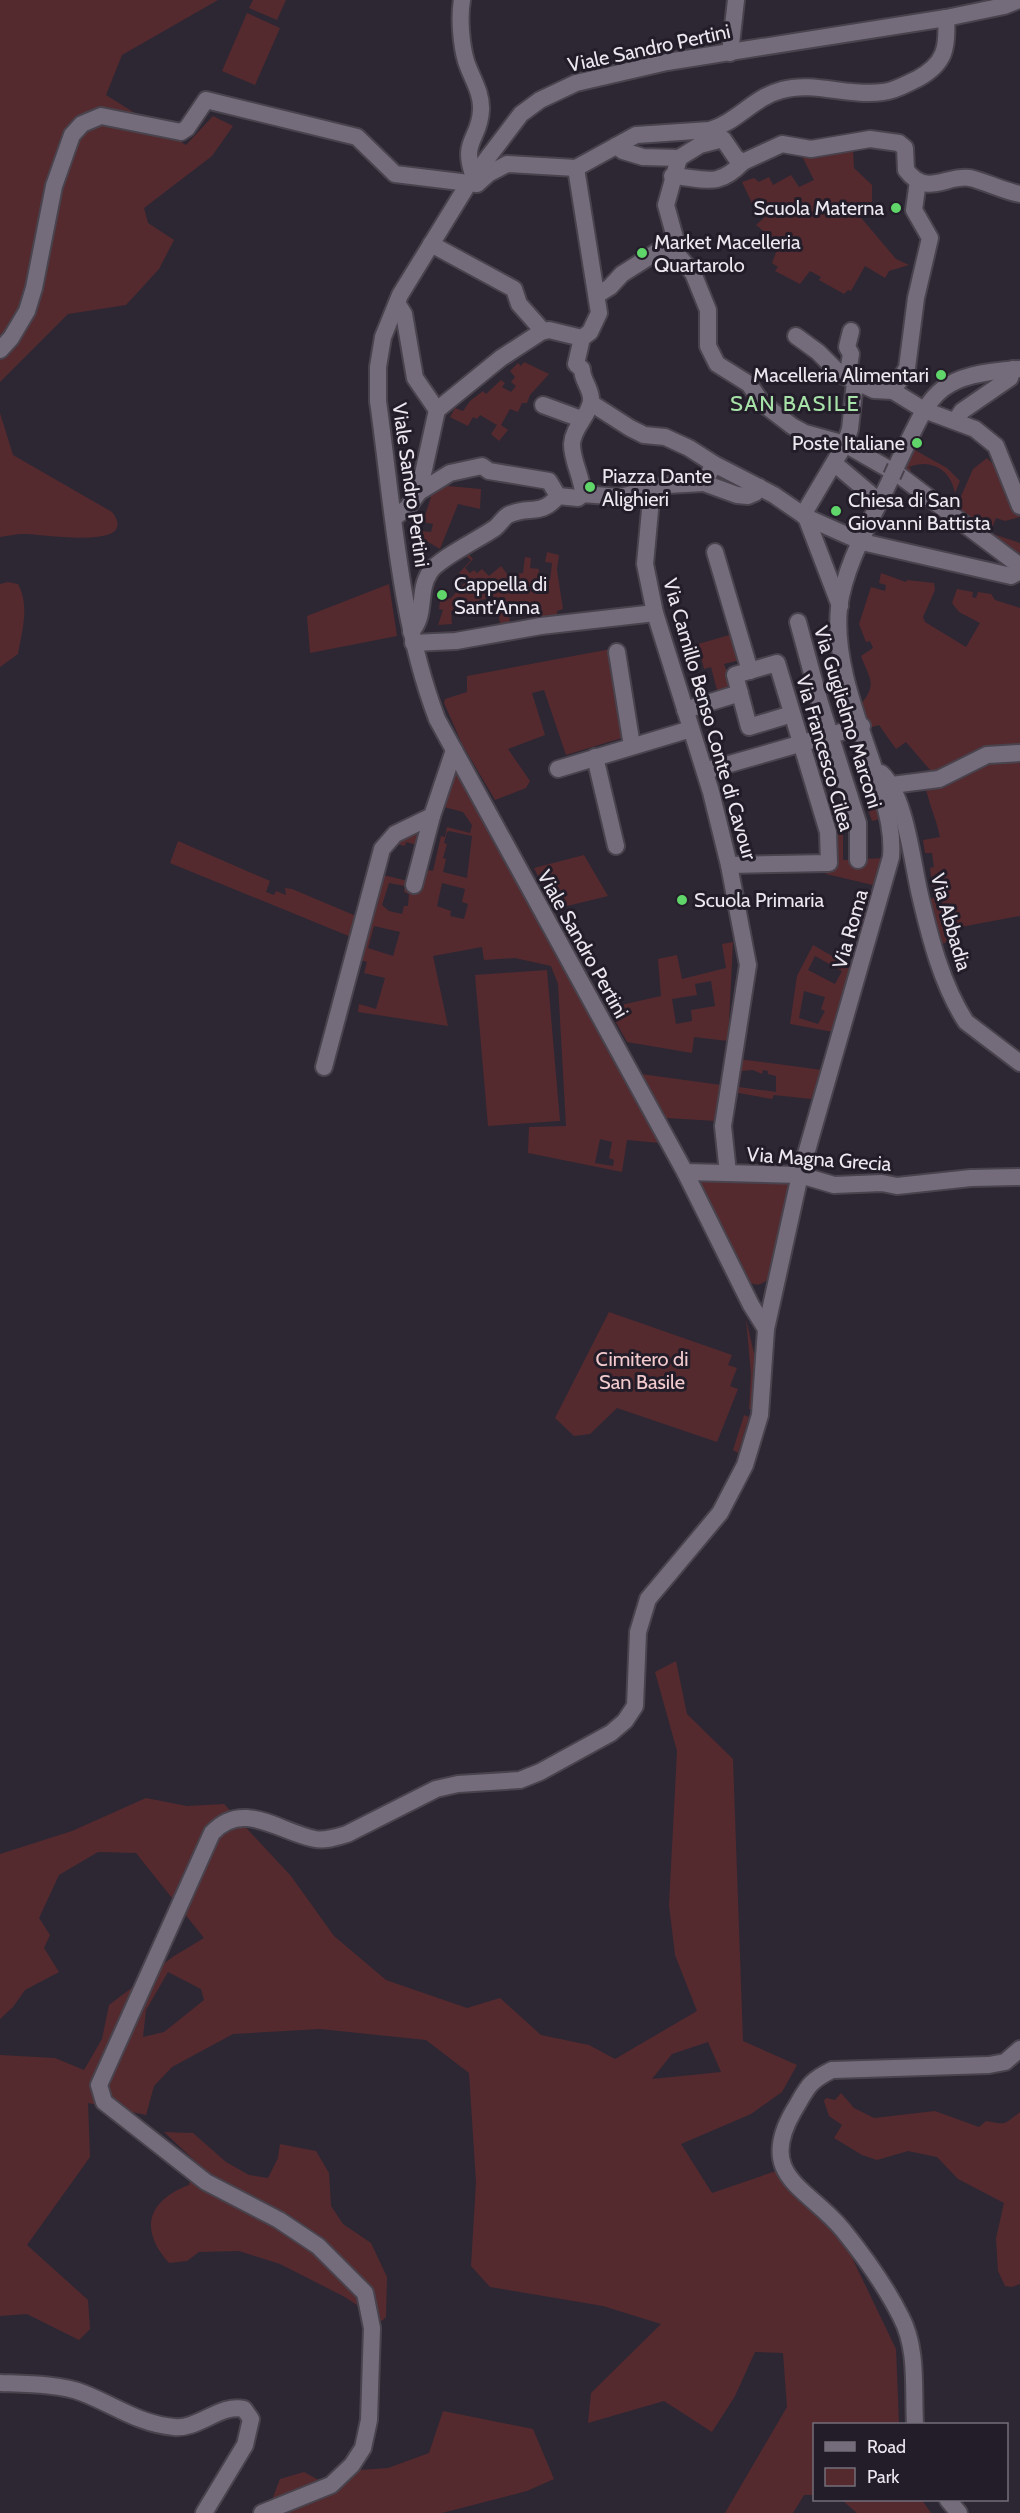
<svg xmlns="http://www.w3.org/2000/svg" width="1020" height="2513" viewBox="0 0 1020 2513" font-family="Cabin,sans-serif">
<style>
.green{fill:#542a2f;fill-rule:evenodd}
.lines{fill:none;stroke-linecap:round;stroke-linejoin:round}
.minor-casing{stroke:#49434d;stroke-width:20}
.minor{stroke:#746c7b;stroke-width:16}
.minor-bridge-casing{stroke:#49434d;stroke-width:20;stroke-linecap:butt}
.minor-bridge{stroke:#746c7b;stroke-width:16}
.poi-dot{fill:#60d56a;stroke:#231d29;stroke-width:2}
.labels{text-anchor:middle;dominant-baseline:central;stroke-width:6;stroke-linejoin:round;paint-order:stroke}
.street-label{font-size:20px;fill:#ece8f0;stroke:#231d29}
.poi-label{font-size:20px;fill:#ece8f0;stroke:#231d29;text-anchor:start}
.park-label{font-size:20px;fill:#f3cacd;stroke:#231d29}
.quarter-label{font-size:22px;letter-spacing:1.5px;fill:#a7e3a9;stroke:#231d29}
</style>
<rect width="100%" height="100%" fill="#2d2733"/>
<!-- green -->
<g class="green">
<polygon points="0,0 218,0 122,55 106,95 186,145 213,116 233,126 212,156 144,208 148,223 174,240 159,269 126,305 68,314 0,382"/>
<polygon points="253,0 286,0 277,20 249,8"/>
<polygon points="247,13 280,28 255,85 222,71"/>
<polygon points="853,148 854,168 872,185 872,202 852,207 896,259 909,265 889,271 885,278 865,266 851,291 848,290 844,294 819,280 821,277 810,271 800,284 775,271 778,267 772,263 778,247 770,243 772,238 756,225 766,216 752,203 742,182 754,178 759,182 769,177 773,185 791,175 799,187 814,180 800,152"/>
<polygon points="524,362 549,374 530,395 527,403 522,403 518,412 510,409 501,425 508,430 499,441 491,434 497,425 480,415 477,419 473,417 468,426 450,417 455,408 463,411 470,401 483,391 486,394 501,380 505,383 502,387 511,392 516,386 511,382 515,377 510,371 518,363 521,366"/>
<path d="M 0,413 L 13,455 L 112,512 C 143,552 36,533 23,534 C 16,534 8,536 0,537 Z"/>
<path d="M 913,449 L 947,468 L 960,481 L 955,493 C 951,470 931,458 909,467 L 911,470 L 908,475 L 902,472 Z"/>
<polygon points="987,458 992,463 998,458 1020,514 1020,517 1005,521 996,518 990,533 1020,543 1020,560 955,510 973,469"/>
<polygon points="448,483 448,486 481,489 480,509 458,504 440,549 418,536 417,538 413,530 431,532 433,524 423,522 431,497 423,495"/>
<polygon points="467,552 473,559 465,568 470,573 474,570 477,573 482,569 489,576 501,566 508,575 523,573 525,557 531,558 530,568 539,569 538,580 550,580 552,563 545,562 547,552 559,555 557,570 563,609 557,611 558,621 536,623 534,615 520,617 517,603 507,605 511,627 501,629 497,605 490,605 487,599 479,600 480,613 467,614 466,610 451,611 452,624 438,625 443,610 439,609 440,601 451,598 467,580 459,573 471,560 463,554"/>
<path d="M 881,573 L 906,582 L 907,580 L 934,583 L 935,590 L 923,617 L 925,622 L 966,647 L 980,623 L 959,612 L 952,603 L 957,589 L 973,592 L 972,597 L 976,598 L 978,592 L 991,594 L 995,600 L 1020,608 L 1020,916 L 945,930 L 951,941 L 938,945 L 927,899 L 934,898 L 930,868 L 934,867 L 932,853 L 925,853 L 923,840 L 940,837 C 936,818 929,804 925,785 L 937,778 L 906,742 L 896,749 L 879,725 L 869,728 L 861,704 C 878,684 869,678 861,656 L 873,648 L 870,641 L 866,642 L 859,624 L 871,587 L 885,591 L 886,585 L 879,583 Z"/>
<path d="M 8,582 L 18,584 C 30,606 22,631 18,654 L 0,667 L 0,584 Z"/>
<polygon points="389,584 397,636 310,653 307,616"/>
<polygon points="733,634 740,660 724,664 731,682 726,688 717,690 711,667 704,669 698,644"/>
<polygon points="611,649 622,738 566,755 544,690 532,693 545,735 508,749 530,781 526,788 495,800 462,744 444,703 445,699 467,692 467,676"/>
<path d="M 452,763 L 660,1143 L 627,1140 L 622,1172 L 528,1153 L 529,1127 L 566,1126 L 558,984 L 551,966 L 515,958 L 484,960 L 482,947 L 433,956 L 448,1026 L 358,1012 L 359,1004 L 376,1009 L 385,978 L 364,973 L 367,962 L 357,959 L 384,854 L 399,837 L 433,817 ZM 440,806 L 463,812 L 472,825 L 470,833 L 447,827 L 445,837 L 441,836 L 433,871 L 423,869 ZM 449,831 L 472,836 L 467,878 L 443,872 L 446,859 L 443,858 L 447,844 L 444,843 L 447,832 ZM 406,842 L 417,845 L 408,881 L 383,875 L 389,850 L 397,844 L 405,846 ZM 389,883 L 405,886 L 404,892 L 409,894 L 408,906 L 404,906 L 402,914 L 389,911 L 382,905 ZM 442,883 L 465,889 L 462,902 L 468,904 L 464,919 L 450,916 L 451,911 L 437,906 ZM 374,926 L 400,932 L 393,956 L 368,948 ZM 600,1139 L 612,1142 L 609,1158 L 614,1160 L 613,1166 L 595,1163 Z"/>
<polygon points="872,783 884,818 872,821 860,787"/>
<polygon points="843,834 843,860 885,858 862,931 859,928 873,885 826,874 824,869 833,835"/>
<polygon points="178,841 270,881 266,892 274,895 276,891 286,895 285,888 292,889 361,918 356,939 170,863"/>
<polygon points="584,855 608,896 555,909 534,868"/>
<path d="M 733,942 L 728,1041 L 694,1037 L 692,1053 L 627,1042 L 608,1008 L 661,996 L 658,959 L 677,955 L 682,979 L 726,968 L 722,944 ZM 711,981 L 715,1006 L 691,1010 L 692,1021 L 676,1024 L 672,999 L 697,995 L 695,984 Z"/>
<path d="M 813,945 L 853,968 L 833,1032 L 790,1024 L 797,976 ZM 815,956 L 842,971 L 835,984 L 808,970 ZM 804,991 L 825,997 L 821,1009 L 825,1011 L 818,1024 L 799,1018 Z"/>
<polygon points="547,970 560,1121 488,1126 475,975"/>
<path d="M 738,1059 L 823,1070 L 811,1099 L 774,1095 L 772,1099 L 733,1092 ZM 753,1070 L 762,1074 L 763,1070 L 768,1071 L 768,1074 L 776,1076 L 776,1092 L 739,1087 L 742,1071 Z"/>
<polygon points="641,1074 721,1085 716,1121 666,1118"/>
<path d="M 724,1179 L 792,1179 L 767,1280 C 759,1287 753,1285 745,1280 L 693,1181 Z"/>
<polygon points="609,1312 732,1355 728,1365 737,1368 730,1386 738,1389 717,1442 617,1408 590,1434 574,1436 555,1418"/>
<polygon points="746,1319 756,1362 752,1409 749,1409 751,1374"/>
<polygon points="744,1415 749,1417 738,1453 733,1450"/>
<path d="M 676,1661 L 687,1714 L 733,1759 L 743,2041 L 797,2065 L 782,2092 L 751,2114 L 681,2144 L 712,2193 L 776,2171 L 844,2241 L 896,2349 L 899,2424 L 814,2424 L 814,2495 L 804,2495 L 793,2513 L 725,2513 L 787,2407 L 783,2353 L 755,2352 L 735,2396 L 712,2432 L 664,2401 L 588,2423 L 591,2393 L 661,2324 L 603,2306 L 490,2287 L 471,2266 L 476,2182 L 469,2073 L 426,2040 L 320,2029 L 233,2034 L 172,2067 L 154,2086 L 146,2115 L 88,2103 L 90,2157 L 27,2245 L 88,2300 L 90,2329 L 79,2340 L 27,2314 L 0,2316 L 0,2055 L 55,2058 L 84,2070 L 102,2039 L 109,2005 L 174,1956 L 204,1938 L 136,1853 L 98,1852 L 59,1875 L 39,1918 L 50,1935 L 44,1948 L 59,1972 L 25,1990 L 13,2007 L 0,2019 L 0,1854 L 72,1831 L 146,1798 L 187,1806 L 224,1804 L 291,1876 L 334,1936 L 386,1980 L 467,2008 L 500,1998 L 541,2035 L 589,2045 L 615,2059 L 697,2011 L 675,1955 L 669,1905 L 677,1751 L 655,1672 ZM 168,1972 L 201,1989 L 204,2000 L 164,2032 L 143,2037 L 146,2010 ZM 708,2042 L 721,2072 L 652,2079 L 672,2054 Z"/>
<path d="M 841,2093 L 854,2108 L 874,2118 L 935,2111 L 979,2127 L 986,2121 C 1008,2125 1003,2125 1020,2112 L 1020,2284 L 1012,2287 L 1005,2286 L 998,2271 L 996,2238 L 1004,2203 L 958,2179 L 937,2157 L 908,2151 L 877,2160 L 862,2155 L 834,2138 L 842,2125 L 829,2116 L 824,2101 L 826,2098 L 835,2100 Z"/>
<path d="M 164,2132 L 193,2133 L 226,2162 L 249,2175 L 268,2178 L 278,2158 L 280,2144 L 316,2151 L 329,2173 L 331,2206 L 343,2224 L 371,2243 L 387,2277 L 386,2317 L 382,2321 L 343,2296 L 280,2264 L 239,2251 L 199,2252 L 187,2261 L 169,2263 C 139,2230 147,2201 189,2185 L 195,2161 Z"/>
<polygon points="443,2411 533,2429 554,2479 527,2491 442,2513 267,2513 280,2479 304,2472 333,2488 359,2470 388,2468 429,2453"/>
<polygon points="842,2500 922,2500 931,2513 857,2513"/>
</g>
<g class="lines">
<!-- minor casing -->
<g class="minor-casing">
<g id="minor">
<path d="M 462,0 C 459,17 461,44 466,61 C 471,77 482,92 481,110 C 480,140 460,140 474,177"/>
<polyline points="730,53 736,0"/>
<path d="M 616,146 L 623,151 L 643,157 L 679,158 L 700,145 L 723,139 L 736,158 L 743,162 L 782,144 L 811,149 L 870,139 L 899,143 L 905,148 L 906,170 C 927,198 947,174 970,178 C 987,182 1003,191 1020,194"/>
<path d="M 576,168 L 599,313 L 590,332 L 582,338 L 576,364 L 582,369 C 582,381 592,389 591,401 C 589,416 573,427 572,444 C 572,462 582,476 583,494"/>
<path d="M 672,176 C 705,178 717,189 743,162"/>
<polyline points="431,244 514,289 519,304 543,331"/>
<polyline points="676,253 677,245 666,205 679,158"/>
<polyline points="597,295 610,287 622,274 663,248 676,253 693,273 708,310 708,346 717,364 749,384 762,403 792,426 805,433 845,444 899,475 1020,566"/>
<polyline points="397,303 404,314 415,378 437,410"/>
<polyline points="851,331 847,347 851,354 848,373 855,382"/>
<polyline points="796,336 818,352 840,374 874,390 893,391 924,410 975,429 996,446 1020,506"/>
<path d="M 0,350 L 11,338 L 27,311 L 34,288 L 54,186 L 72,135 L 82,124 L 101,116 L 181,132 L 187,128 L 206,100 L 357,137 L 395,174 L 477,184 L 488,174 L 507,164 L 576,168 L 636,135 L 710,130 C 737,122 754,97 782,90 C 814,81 849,97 883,92 C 895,91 906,84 917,79 C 945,64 948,48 946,18"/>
<polyline points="893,391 907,368 916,298 930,238 914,210 918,181"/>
<polyline points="591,403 630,428 644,435 665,437 689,448 714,464 774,495 806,517 862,542 1011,576 1020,571"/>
<polyline points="543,405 581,419"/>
<polyline points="956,420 962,411 1010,378 1013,369"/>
<polyline points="835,464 880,502"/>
<path d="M 896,467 C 932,393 932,375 1020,369"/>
<polyline points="704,483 737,495 748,496 755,493 759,487"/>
<polyline points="652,489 645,564 655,613 711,792 729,865 748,965 723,1126 728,1173"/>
<polyline points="419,492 450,473 482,466 489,471 549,481 558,496"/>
<polyline points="803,515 845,444 850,429 855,382"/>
<polyline points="395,517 407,508 419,492 437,410 501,358 541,332 549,330 582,338"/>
<polyline points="806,517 840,606"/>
<polyline points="715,552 750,671"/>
<polyline points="798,622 820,703 858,823 858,860"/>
<path d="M 411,632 C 427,615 417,591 430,572 C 438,559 481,538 495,528 C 500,524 503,518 508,515 C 529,505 541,517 558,496 L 578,498 L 583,494 L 620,497 L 667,485 L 704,483 L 714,464"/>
<polyline points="413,643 456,641 541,626 655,613"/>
<polyline points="617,652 632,746"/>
<polyline points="685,710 740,693"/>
<polyline points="595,757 616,846"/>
<polyline points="558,769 691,729"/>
<polyline points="705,771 862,726"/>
<path d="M 876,774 L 881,773 C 906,796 912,862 920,895 C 930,938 942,985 966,1022 L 1020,1063"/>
<polyline points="892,785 939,779 987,755 1020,753"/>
<polyline points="729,865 829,863 828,832 777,663 735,675 749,727 792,714"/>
<polyline points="414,885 432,816"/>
<polyline points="324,1067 382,849 395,834 432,816 454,750"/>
<polyline points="685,1172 800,1175 834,1185 882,1183 897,1186 971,1178 1020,1177"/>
<path d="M 766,1329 L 751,1305 L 685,1172 L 437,719 C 399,619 393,507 378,401 L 378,367 L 383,337 L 400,295 L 470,181 L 521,114 L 540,100 L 576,83 L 667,62 L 946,18 L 1004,6 L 1019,0"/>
<path d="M 0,2383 C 24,2384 61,2384 83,2393 C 114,2405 139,2424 174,2427 C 198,2430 221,2403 244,2409 L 251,2419 L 245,2445 L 204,2513"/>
<path d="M 915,2424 C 913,2389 918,2349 901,2317 C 886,2287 864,2256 843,2230 C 809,2188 756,2177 793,2112 C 807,2089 807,2082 832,2070 L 989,2065 L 1005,2062 L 1020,2049"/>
<polyline points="948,2500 959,2513"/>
<path d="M 262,2513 L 331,2485 L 352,2465 L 363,2448 L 369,2420 L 372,2328 L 365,2293 L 318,2246 L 279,2220 L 206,2182 L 104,2102 L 99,2085 L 212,1833 C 243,1799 279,1832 315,1839 C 325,1841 337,1837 347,1834 L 436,1789 L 458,1784 L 520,1780 L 540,1772 L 611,1733 L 625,1721 L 635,1706 L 638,1632 L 648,1599 L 720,1513 L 745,1465 L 760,1415 L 766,1329 L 800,1175 L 891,857 C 893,833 887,812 881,790 C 864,733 833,667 839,608 C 845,562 873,518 892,476"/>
</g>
</g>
<!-- minor -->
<use href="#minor" class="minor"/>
<!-- minor-bridge casing -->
<g class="minor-bridge-casing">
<polyline id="minor-bridge" points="892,476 896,467"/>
</g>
<!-- minor-bridge -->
<use href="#minor-bridge" class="minor-bridge"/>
</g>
<!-- markers -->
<g class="poi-dot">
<circle cx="896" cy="208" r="6"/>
<circle cx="642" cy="253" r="6"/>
<circle cx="941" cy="375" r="6"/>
<circle cx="917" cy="443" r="6"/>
<circle cx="590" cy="487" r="6"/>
<circle cx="836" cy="511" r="6"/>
<circle cx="442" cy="595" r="6"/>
<circle cx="682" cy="900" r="6"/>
</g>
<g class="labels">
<!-- street labels -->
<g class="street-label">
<text transform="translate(649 48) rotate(-12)">Viale Sandro Pertini</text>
<text transform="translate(411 485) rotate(82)">Viale Sandro Pertini</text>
<text transform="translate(848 717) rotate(73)">Via Guglielmo Marconi</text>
<text transform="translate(710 719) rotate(74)">Via Camillo Benso Conte di Cavour</text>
<text transform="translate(825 753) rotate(74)">Via Francesco Cilea</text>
<text transform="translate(951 922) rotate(74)">Via Abbadia</text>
<text transform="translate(850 929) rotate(-74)">Via Roma</text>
<text transform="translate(583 944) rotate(61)">Viale Sandro Pertini</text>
<text transform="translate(819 1159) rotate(4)">Via Magna Grecia</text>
</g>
<!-- poi labels -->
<g class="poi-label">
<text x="884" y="208" text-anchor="end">Scuola Materna</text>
<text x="654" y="242">Market Macelleria<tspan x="654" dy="23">Quartarolo</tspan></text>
<text x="929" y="375" text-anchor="end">Macelleria Alimentari</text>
<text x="905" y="443" text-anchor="end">Poste Italiane</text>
<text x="602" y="476">Piazza Dante<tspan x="602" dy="23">Alighieri</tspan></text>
<text x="848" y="500">Chiesa di San<tspan x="848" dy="23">Giovanni Battista</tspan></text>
<text x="454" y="584">Cappella di<tspan x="454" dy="23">Sant'Anna</tspan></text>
<text x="694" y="900">Scuola Primaria</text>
</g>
<!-- park labels -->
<g class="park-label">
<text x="642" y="1359">Cimitero di<tspan x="642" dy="23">San Basile</tspan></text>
</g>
<!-- quarter labels -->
<g class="quarter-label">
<text x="795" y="403">SAN BASILE</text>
</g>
</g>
<!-- legend -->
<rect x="813" y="2423" width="195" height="78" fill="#231d29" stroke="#736e79" stroke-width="1.5"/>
<rect x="825" y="2442" width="30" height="9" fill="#746c7b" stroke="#736e79" stroke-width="1.5"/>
<text x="867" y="2453" font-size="18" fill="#ece8f0">Road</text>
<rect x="825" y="2468" width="30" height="18" fill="#542a2f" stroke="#736e79" stroke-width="1.5"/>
<text x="867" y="2483" font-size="18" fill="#ece8f0">Park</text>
</svg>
